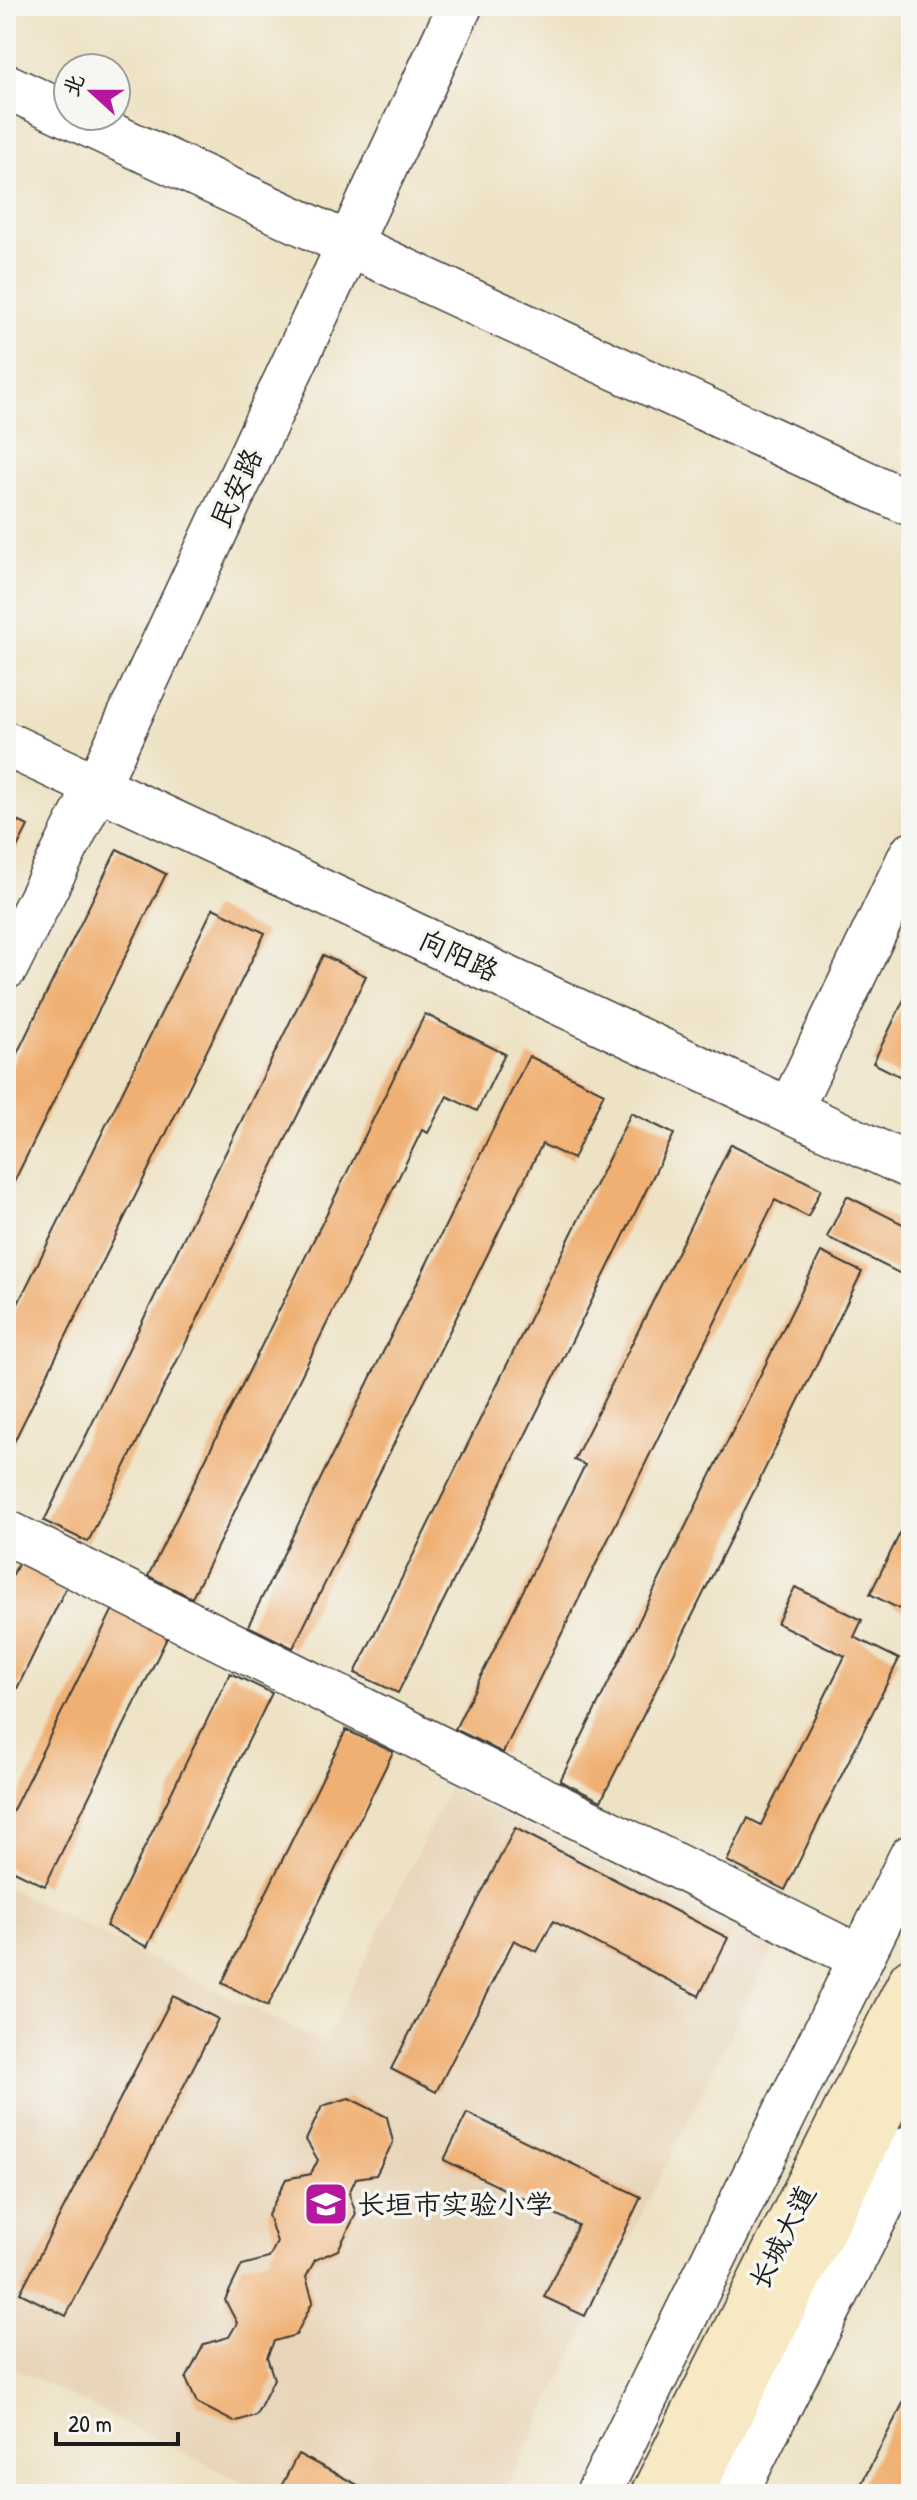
<svg xmlns="http://www.w3.org/2000/svg" width="917" height="2500" viewBox="0 0 917 2500" font-family="'Patrick Hand','LXGW WenKai TC',sans-serif">
<style>
.built{fill:#e8d4b7}
.building{fill:#f0b073}
.lines{fill:none;stroke-linecap:round;stroke-linejoin:round}
.minor-casing{stroke:#3c3a35;stroke-width:47}
.tertiary-casing{stroke:#3c3a35;stroke-width:47}
.secondary-casing{stroke:#3c3a35;stroke-width:47}
.minor{stroke:#fff;stroke-width:44}
.tertiary{stroke:#fff;stroke-width:44}
.secondary{stroke:#f6e9c3;stroke-width:44}
.labels{text-anchor:middle;dominant-baseline:central;stroke-width:7;stroke-linejoin:round;paint-order:stroke}
.street-label{font-size:28px;fill:#1c1c1c;stroke:#f6f6f2}
.poi-label{font-size:28px;fill:#1c1c1c;stroke:#f6f6f2;text-anchor:start}
</style>
<rect width="100%" height="100%" fill="#f6f6f2"/>
<filter id="ink" filterUnits="userSpaceOnUse"><feTurbulence type="fractalNoise" baseFrequency=".0125" numOctaves="2"/><feDisplacementMap in="SourceGraphic" scale="16" xChannelSelector="R" yChannelSelector="G"/><feConvolveMatrix kernelMatrix="1 2 1 2 8 2 1 2 1" color-interpolation-filters="sRGB"/></filter>
<filter id="wash" filterUnits="userSpaceOnUse"><feTurbulence type="fractalNoise" baseFrequency=".006" numOctaves="4" result="noise"/><feDisplacementMap in="SourceGraphic" scale="32" xChannelSelector="R" yChannelSelector="G"/><feGaussianBlur stdDeviation="1.8" result="paint"/><feColorMatrix in="noise" values="0 0 0 0 0 0 0 0 0 0 0 0 0 0 0 0 0 1.4 0 .05"/><feComposite in="paint" operator="in"/></filter>
<g filter="url(#wash)">
<rect width="100%" height="100%" fill="#eee2c4"/>
<!-- built -->
<polygon class="built" points="449,1788 773,1948 504,2494 266,2494 6,2364 6,1887 324,2044"/>
<g id="blocks">
<!-- building -->
<g class="building">
<polygon points="6,815 28,826 6,869"/>
<polygon points="117,849 166,874 6,1198 6,1076"/>
<polygon points="213,908 265,933 6,1458 6,1328"/>
<polygon points="323,955 366,976 88,1542 44,1521"/>
<polygon points="911,985 911,1082 873,1063"/>
<polygon points="425,1014 505,1054 477,1111 447,1096 428,1133 422,1130 192,1598 148,1576"/>
<polygon points="529,1056 604,1093 573,1159 542,1144 293,1648 248,1626"/>
<polygon points="631,1113 674,1134 398,1693 355,1673"/>
<polygon points="731,1144 821,1189 808,1217 775,1200 503,1753 455,1729 585,1465 574,1460"/>
<polygon points="847,1196 911,1228 911,1279 827,1237"/>
<polygon points="821,1252 862,1272 601,1801 560,1781"/>
<polygon points="911,1511 911,1595 903,1611 870,1594"/>
<polygon points="19,1562 67,1586 6,1711 6,1588"/>
<polygon points="795,1587 862,1620 854,1637 899,1659 785,1890 727,1861 748,1818 761,1825 845,1656 777,1623"/>
<polygon points="114,1607 169,1634 45,1886 6,1867 6,1824"/>
<polygon points="230,1673 272,1693 147,1947 106,1926"/>
<polygon points="346,1730 393,1752 268,2006 222,1983"/>
<polygon points="515,1828 728,1938 699,1996 553,1921 537,1952 514,1940 436,2092 391,2069"/>
<polygon points="173,1996 218,2019 66,2316 20,2293"/>
<polygon points="349,2098 387,2117 393,2142 376,2175 356,2178 349,2193 356,2214 338,2250 315,2260 306,2277 313,2301 296,2335 274,2341 267,2357 274,2379 256,2415 234,2422 197,2403 186,2379 204,2344 229,2337 237,2323 225,2300 242,2265 269,2258 277,2242 268,2215 286,2179 311,2174 318,2160 306,2140 322,2106"/>
<polygon points="467,2113 641,2197 585,2316 544,2297 578,2225 444,2160"/>
<polygon points="911,2388 911,2494 856,2494"/>
<polygon points="298,2454 375,2494 286,2494 279,2490"/>
</g>
</g>
</g>
<g filter="url(#ink)">
<use href="#blocks" fill-opacity="0" stroke="#3c3a35" stroke-width="2"/>
<g class="lines">
<!-- minor casing -->
<g class="minor-casing">
<g id="minor">
<polyline points="6,86 68,115"/>
<polyline points="70,116 911,504"/>
<polyline points="790,1110 911,855"/>
<polyline points="6,1532 861,1958"/>
<polyline points="598,2494 911,1857"/>
<polyline points="735,2494 911,2147"/>
</g>
</g>
<!-- tertiary casing -->
<g class="tertiary-casing">
<g id="tertiary">
<polyline points="6,744 911,1167"/>
<polyline points="6,967 97,786 460,6"/>
</g>
</g>
<!-- secondary casing -->
<g class="secondary-casing">
<g id="secondary">
<polyline points="653,2494 911,1980"/>
<polyline points="690,2494 911,2054"/>
</g>
</g>
<!-- minor -->
<use href="#minor" class="minor"/>
<!-- tertiary -->
<use href="#tertiary" class="tertiary"/>
<!-- secondary -->
<use href="#secondary" class="secondary"/>
</g>
</g>
<!-- icons -->
<defs>
<g id="school-square" transform="scale(2.3)"><rect x="-9" y="-9" width="18" height="18" rx="4" fill="#b5179e" stroke="#f6f6f2"/><path d="M0-5L7-2L0 1L-7-2ZM-4 1L0 2.5L4 1V4Q0 6-4 4Z" fill="#fff"/></g>
</defs>
<g fill-rule="evenodd">
<use href="#school-square" x="326" y="2204"/>
</g>
<g class="labels">
<!-- street labels -->
<g class="street-label">
<text transform="translate(236 488) rotate(-65)">民安路</text>
<text transform="translate(459 955) rotate(25)">向阳路</text>
<text transform="translate(782 2237) rotate(-63)">长城大道</text>
</g>
<!-- poi labels -->
<g class="poi-label">
<text x="357" y="2204">长垣市实验小学</text>
</g>
</g>
<!-- margin -->
<rect width="917" height="2500" fill="none" stroke="#f6f6f2" stroke-width="32"/>
<!-- north arrow -->
<g transform="translate(92 92) rotate(291)"><circle r="38" fill="#f6f6f2" stroke="#9f9f9c" stroke-width="2"/>
<path d="M0-6L14 30L0 20L-14 30Z" fill="#b5179e"/>
<text y="-12" font-size="22" font-weight="bold" text-anchor="middle" fill="#1c1c1c">北</text>
</g>
<!-- scale -->
<path d="M56 2432v12h122v-12" fill="none" stroke="#1c1c1c" stroke-width="4"/>
<text x="68" y="2432" font-size="24" fill="#1c1c1c" stroke="#f6f6f2" stroke-width="6" paint-order="stroke">20 m</text>
</svg>
